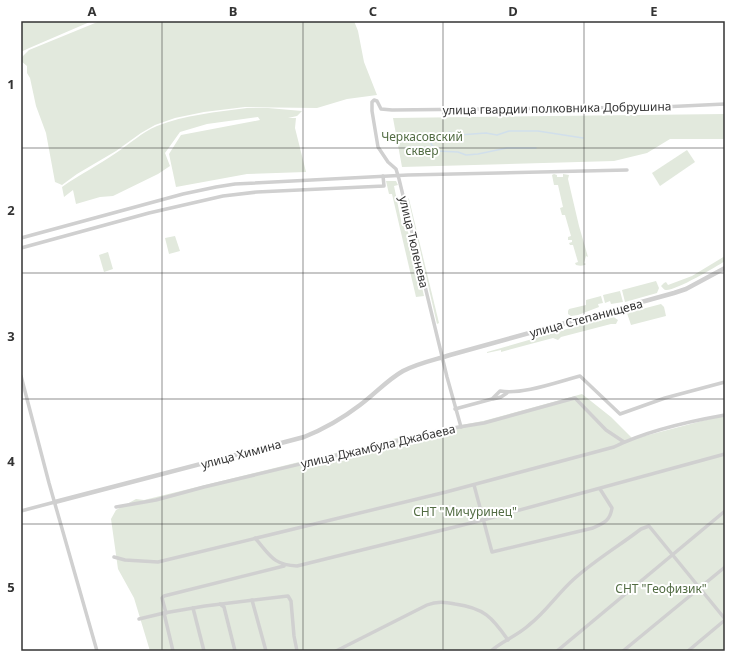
<svg xmlns="http://www.w3.org/2000/svg" width="746" height="672" viewBox="0 0 746 672" font-family="'Noto Sans',sans-serif">
<style>
.green{fill:#e2e9dd}
.lines{fill:none;stroke-linecap:round;stroke-linejoin:round}
.stream{stroke:#d1dfeb;stroke-width:1.5}
.minor{stroke:#d0d0d0;stroke-width:3.5}
.tertiary{stroke:#d0d0d0;stroke-width:4.5}
.grid{fill:none;stroke:#333;stroke-width:1;stroke-opacity:0.55}
.labels{text-anchor:middle;dominant-baseline:central;stroke-width:4;stroke-linejoin:round;paint-order:stroke}
.street-label{font-size:12px;fill:#333;stroke:#fff}
.park-label{font-size:12px;fill:#526c43;stroke:#fff}
.neatline{fill:none;stroke:#333;stroke-width:1.5}
.grid-label{font-size:13px;text-anchor:middle;font-weight:bold;fill:#333}
</style>
<rect width="100%" height="100%" fill="#fff"/>
<!-- green -->
<g class="green">
<polygon points="21,21 92,21 27,49 21,52"/>
<polygon points="100,21 354,21 358,31 364,62 377,95 347,99 317,108 245,107 204,112 175,118 155,125 141,133 116,151 77,174 62,185 55,182 46,133 36,106 30,78 27,73 27,66 21,61 21,58 29,50"/>
<path d="M 247,108 L 268,108 L 302,111 L 297,116 L 288,118 L 296,118 L 295,128 L 306,172 L 247,174 L 176,187 L 169,154 L 181,135 L 260,120 L 258,117 L 207,124 L 180,132 L 165,153 L 170,166 L 158,174 L 113,196 L 100,197 L 76,204 L 73,190 L 64,197 L 62,187 C 80,174 99,165 116,153 C 130,144 142,132 157,126 C 185,115 216,112 247,108 Z"/>
<polygon points="725,114 725,139 670,139 647,153 614,161 402,167 393,118"/>
<polygon points="687,150 695,162 660,186 652,173"/>
<path d="M 554,174 L 557,175 L 557,177 L 563,177 L 563,174 L 569,175 L 568,179 L 579,226 L 588,257 L 586,256 L 584,263 L 586,264 C 584,266 580,266 576,265 L 575,263 L 578,262 L 573,245 L 570,245 L 569,243 L 572,242 L 572,240 L 568,240 L 568,237 L 571,236 L 565,215 L 562,215 L 560,208 L 563,207 L 558,185 L 554,185 L 552,175 Z"/>
<polygon points="386,181 396,181 398,185 394,186 402,225 405,225 410,237 424,296 416,297 392,194 389,194"/>
<polygon points="408,198 409,199 439,323 437,324"/>
<polygon points="175,236 180,251 169,254 165,238"/>
<polygon points="108,252 113,269 104,272 99,255"/>
<path d="M 725,256 L 725,261 C 716,267 675,291 666,290 C 664,290 663,288 661,286 L 664,283 L 666,282 L 668,285 L 692,276 Z"/>
<polygon points="656,281 659,288 657,293 625,302 622,290"/>
<polygon points="620,291 623,302 611,304 610,301 605,303 603,295"/>
<polygon points="601,296 603,303 598,304 599,307 578,315 571,316 568,314 568,311 569,309 586,305 586,300"/>
<polygon points="661,304 664,307 666,316 631,325 627,313"/>
<polygon points="612,316 618,320 616,324 611,324 561,337 558,340 553,338 501,352 501,350 487,353 487,352"/>
<polygon points="582,394 611,417 633,439 725,415 725,651 150,651 134,598 118,569 111,519 116,510 136,499 144,500 397,438 456,426 483,421"/>
</g>
<g class="lines">
<!-- stream -->
<g class="stream">
<polyline points="449,132 459,135 486,133 497,135 509,131 538,131 583,138"/>
<polyline points="447,133 433,135 431,144 437,151 458,152 466,155 478,154 507,148 536,148"/>
</g>
<!-- minor -->
<g class="minor">
<polyline points="21,238 183,194 216,187 235,184 408,175 627,170"/>
<polyline points="21,248 149,213 223,196 257,192 384,186 383,176"/>
<polyline points="21,376 49,483 97,651"/>
<polyline points="493,399 501,397 507,393"/>
<path d="M 455,409 L 492,399 L 500,391 C 522,395 557,382 580,376 L 620,414 L 665,398 L 725,382"/>
<polyline points="461,427 447,377 399,179 396,169 388,162 378,147 372,111 372,102 374,100 377,101 381,109 392,110 662,107 725,104"/>
<path d="M 474,485 L 492,552 L 593,528 C 604,523 610,521 612,508 L 600,489"/>
<polyline points="116,507 156,500 204,487 447,429 484,423 571,399 575,398 606,430 624,442"/>
<polyline points="21,511 55,502"/>
<path d="M 255,538 C 270,555 273,565 297,566 L 483,520 L 725,454"/>
<path d="M 114,557 L 125,560 L 158,562 L 446,492 L 614,447 C 644,432 691,421 725,415"/>
<polyline points="252,600 266,651"/>
<polyline points="220,604 224,607 235,651"/>
<polyline points="193,608 204,651"/>
<polyline points="166,613 162,598 164,596 284,566"/>
<polyline points="139,619 164,613"/>
<polyline points="173,651 164,613 205,606 288,596 291,601 294,636 297,651"/>
<path d="M 336,651 L 427,605 C 437,601 445,602 455,604 C 484,608 492,617 508,640"/>
<path d="M 491,651 C 502,641 517,636 529,625 C 546,612 558,593 574,579 C 595,560 619,546 641,529 L 649,526 L 725,619"/>
<polyline points="557,651 725,511"/>
<polyline points="623,651 725,567"/>
<polyline points="688,651 725,620"/>
</g>
<!-- tertiary -->
<path class="tertiary" d="M 55,502 L 304,437 C 324,429 343,418 360,405 C 375,394 387,380 403,371 C 418,363 434,360 450,355 L 674,293 L 686,289 L 725,268"/>
</g>
<!-- grid -->
<path class="grid" d="M 162,21 L 162,651M 303,21 L 303,651M 443,21 L 443,651M 584,21 L 584,651M 21,148 L 725,148M 21,273 L 725,273M 21,399 L 725,399M 21,524 L 725,524"/>
<g class="labels">
<!-- street labels -->
<g class="street-label">
<text transform="translate(557 108) rotate(-1)">улица гвардии полковника Добрушина</text>
<text transform="translate(414 242) rotate(77)">улица Тюленева</text>
<text transform="translate(586 318) rotate(-15)">улица Степанищева</text>
<text transform="translate(378 446) rotate(-13)">улица Джамбула Джабаева</text>
<text transform="translate(241 454) rotate(-15)">улица Химина</text>
</g>
<!-- park labels -->
<g class="park-label">
<text x="422" y="136">Черкасовский<tspan x="422" dy="14">сквер</tspan></text>
<text x="465" y="511">СНТ "Мичуринец"</text>
<text x="661" y="588">СНТ "Геофизик"</text>
</g>
</g>
<!-- border -->
<rect width="746" height="672" fill="none" stroke="#ffffff" stroke-width="44"/>
<rect x="22" y="22" width="702" height="628" class="neatline"/>
<g class="grid-label">
<text x="92" y="16">A</text>
<text x="233" y="16">B</text>
<text x="373" y="16">C</text>
<text x="513" y="16">D</text>
<text x="654" y="16">E</text>
<text x="11" y="89">1</text>
<text x="11" y="215">2</text>
<text x="11" y="341">3</text>
<text x="11" y="466">4</text>
<text x="11" y="592">5</text>
</g>
</svg>
